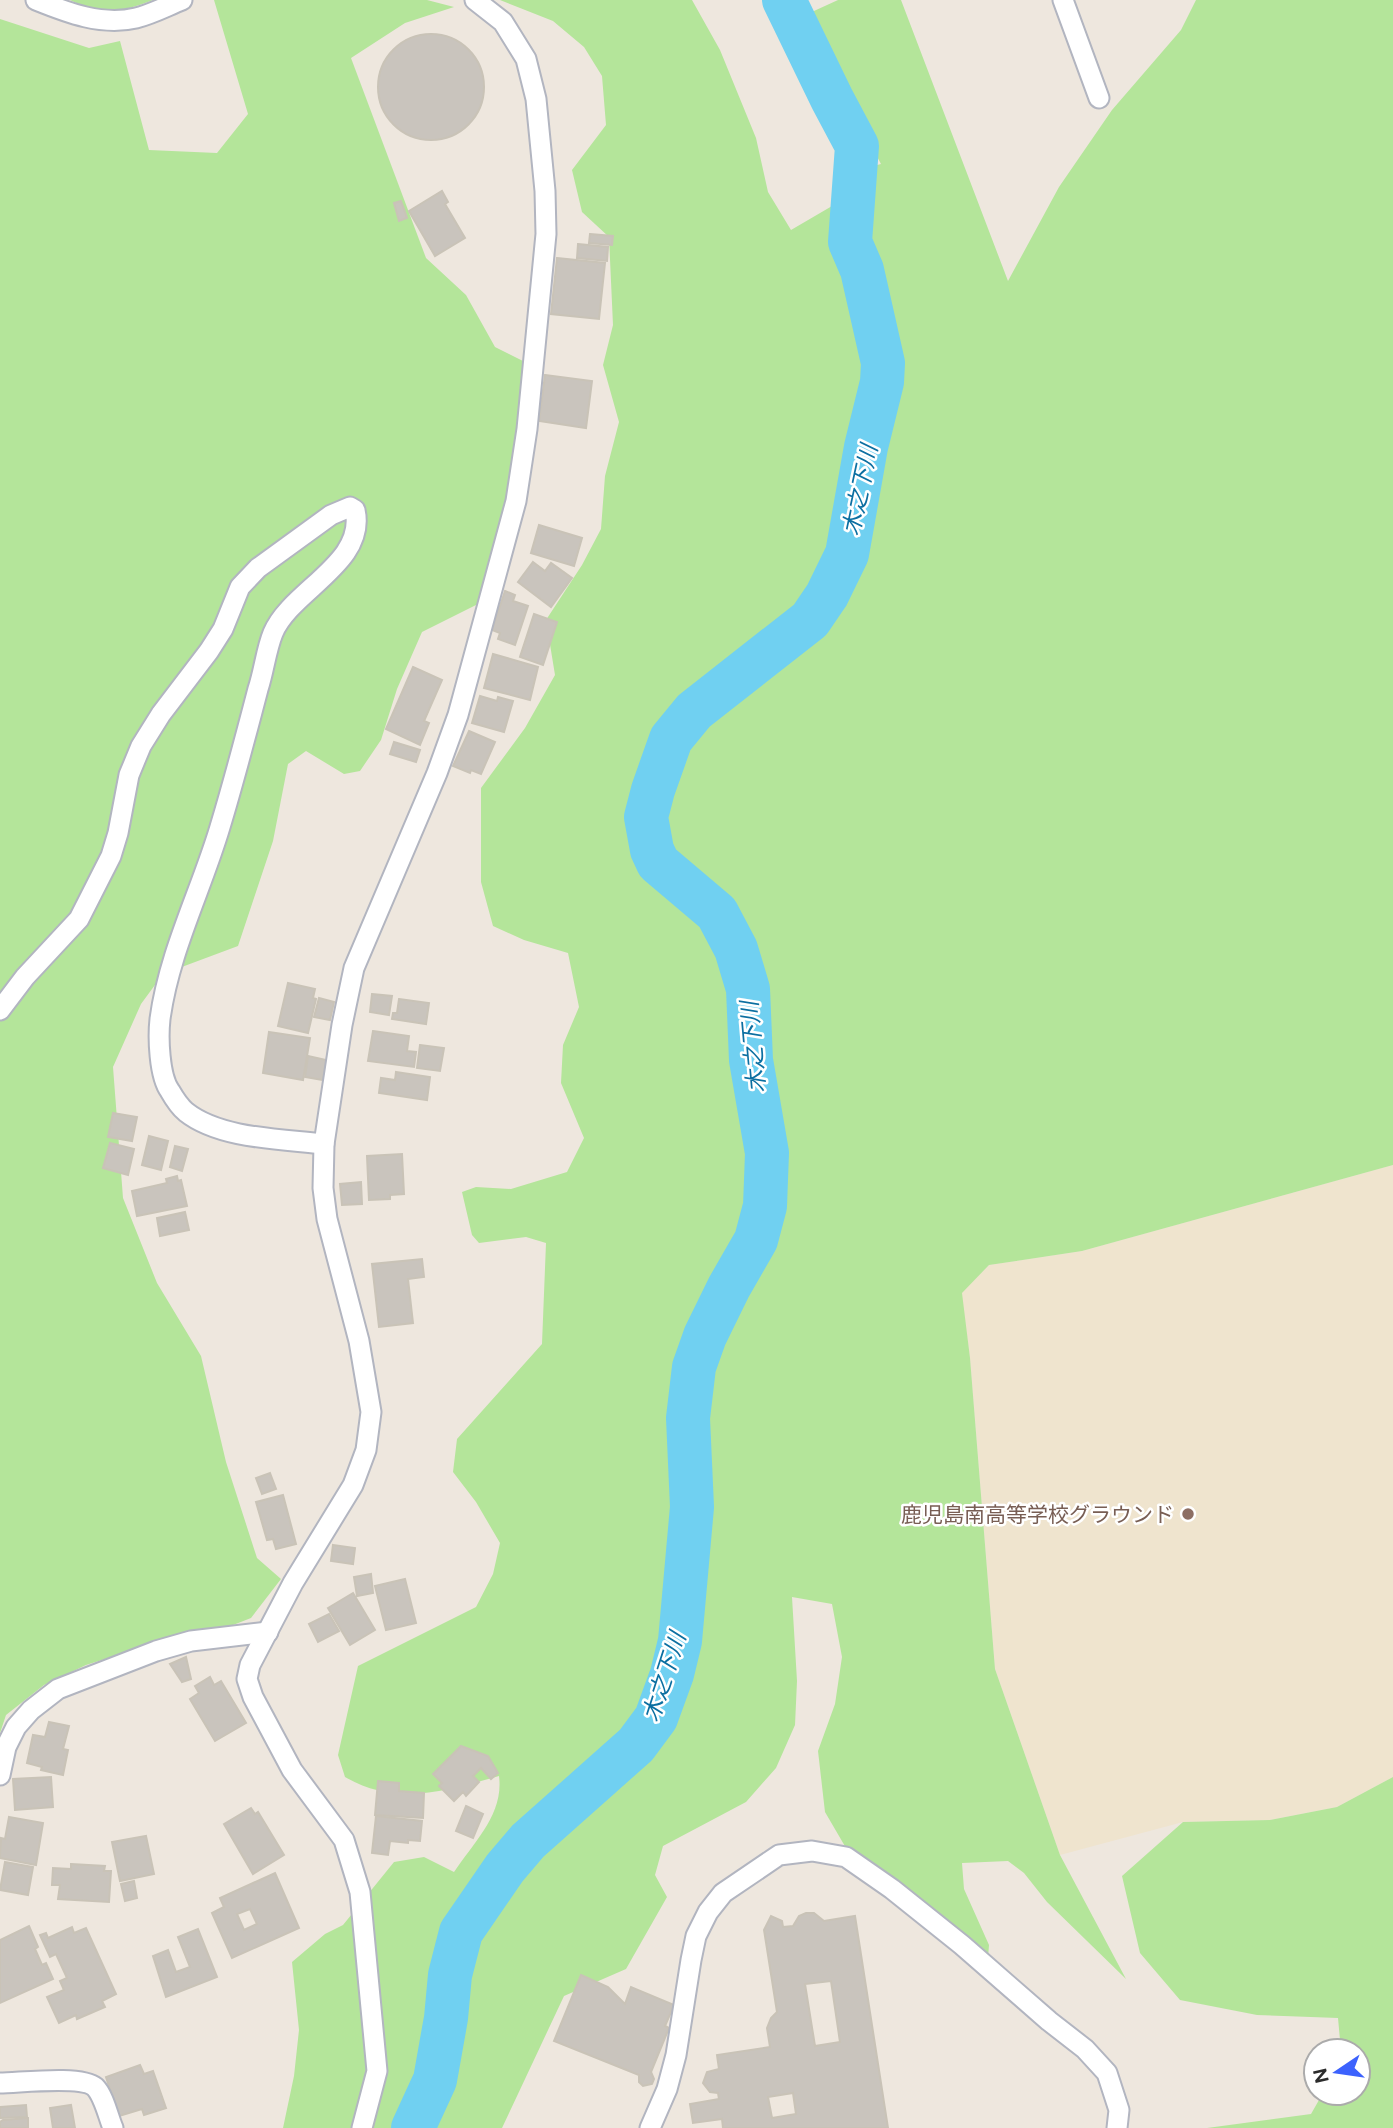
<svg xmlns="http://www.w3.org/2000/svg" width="1393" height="2128" viewBox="0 0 1393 2128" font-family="Figtree,'Noto Sans JP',sans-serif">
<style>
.education{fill:#efe4ce}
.green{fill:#b4e59a}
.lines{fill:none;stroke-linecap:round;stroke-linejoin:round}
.river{stroke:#70d0f1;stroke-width:44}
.building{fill:#c9c4bd;stroke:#c9c3b7;stroke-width:2;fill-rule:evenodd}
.minor-casing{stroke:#b2b5c0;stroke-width:23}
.minor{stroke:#fff;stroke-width:19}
.education-dot{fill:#8d6e63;stroke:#fff;stroke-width:2.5}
.labels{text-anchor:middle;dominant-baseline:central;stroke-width:5;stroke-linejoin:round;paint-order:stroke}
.education-label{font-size:21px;fill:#785e54;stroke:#fff;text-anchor:end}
.water-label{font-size:23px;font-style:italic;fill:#0b6fa1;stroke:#fff}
</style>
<rect width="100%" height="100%" fill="#eee7de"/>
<!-- education -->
<polygon class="education" points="1393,1165 1393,1777 1337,1807 1270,1820 1183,1822 1060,1855 995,1669 970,1358 961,1293 989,1265 1082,1251"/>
<!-- green -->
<g class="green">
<path d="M 70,0 L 153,0 C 118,13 104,17 70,0 Z"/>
<polygon points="214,0 427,0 454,7 405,23 351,58 426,258 466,295 495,347 523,361 524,385 508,495 478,604 422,632 397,689 381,740 360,771 344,774 306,751 288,764 273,841 238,946 163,974 141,1004 113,1067 123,1198 157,1283 201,1356 226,1462 257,1558 281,1579 251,1618 228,1627 191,1632 86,1665 44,1685 6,1715 0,1733 0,19 89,48 120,41 149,150 217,153 248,114"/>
<path d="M 500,0 L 692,0 L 720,50 L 756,138 L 768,192 L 791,230 L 856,192 L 854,171 L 881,164 L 803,16 L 838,0 L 901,0 L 1008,281 L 1059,187 L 1112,110 L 1181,30 L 1196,0 L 1393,0 L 1393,1165 L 1082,1251 L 989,1265 L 962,1293 L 970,1358 L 995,1669 L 1060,1855 L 1126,1979 L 1047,1902 L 1024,1873 L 1008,1861 L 962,1863 L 964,1889 L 989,1945 L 988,1958 L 846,1848 L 825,1812 L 818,1751 L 835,1704 L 842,1657 L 832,1604 L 792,1597 L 797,1681 L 795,1725 L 776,1768 L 746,1802 L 663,1846 L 655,1875 L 667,1897 L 626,1969 L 564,1996 L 502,2128 L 283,2128 L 294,2076 L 299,2030 L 292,1962 L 325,1934 L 343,1925 L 394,1862 L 424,1857 L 454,1872 C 474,1842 504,1814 499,1776 C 445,1791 397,1807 345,1777 L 338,1755 L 358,1666 L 476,1607 L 493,1574 L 500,1543 L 476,1502 L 453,1472 L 457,1439 L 542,1344 L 546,1243 L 526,1237 L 479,1243 L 472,1235 L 462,1192 L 476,1187 L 511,1189 L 567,1172 L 584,1138 L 561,1083 L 563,1045 L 579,1007 L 568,953 L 524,940 L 493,926 L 481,882 L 481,788 L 525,728 L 555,675 L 546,620 L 582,565 L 601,529 L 605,476 L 619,422 L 603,365 L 613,325 L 609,237 L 582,212 L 572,170 L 606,125 L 602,76 L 584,47 L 553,21 Z"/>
<polygon points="1393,1777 1393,2128 1207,2128 1311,2114 1323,2093 1358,2093 1358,2051 1341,2051 1338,2018 1257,2015 1180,2000 1140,1953 1122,1876 1183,1822 1270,1820 1337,1807"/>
</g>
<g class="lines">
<!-- river -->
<polyline class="river" points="413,2128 435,2080 446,2018 450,1975 461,1932 505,1868 528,1841 636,1745 656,1718 672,1674 680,1641 692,1507 688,1418 694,1367 705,1336 729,1287 756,1240 765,1206 767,1153 751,1060 748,989 736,949 717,913 658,863 652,850 646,817 653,790 671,739 694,711 810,620 827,595 847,554 866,447 882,382 883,363 862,270 850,242 857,146 832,99 784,0"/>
</g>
<!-- building -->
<g class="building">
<circle cx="431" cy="87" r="53"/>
<polygon points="442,191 448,202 445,204 465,238 435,256 409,211"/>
<polygon points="401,201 407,218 399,221 394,203"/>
<polygon points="590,234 613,236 612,245 589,243"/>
<polygon points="578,244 608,247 607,261 577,258"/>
<polygon points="557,258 605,263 599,319 551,314"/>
<polygon points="545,375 592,381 586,428 539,421"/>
<polygon points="539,525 582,538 574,566 531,553"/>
<polygon points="533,562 545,571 551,563 572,578 551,607 518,582"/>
<polygon points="505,591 515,595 513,601 528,606 515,645 498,639 500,633 492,630"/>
<polygon points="534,614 557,622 543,665 520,657"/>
<polygon points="493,654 538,667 530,700 484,688"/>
<polygon points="413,667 442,680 424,721 429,723 420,745 386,729"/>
<polygon points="480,696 497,701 498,697 513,701 504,732 472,723"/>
<polygon points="469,731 495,742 481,774 471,770 470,773 453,766"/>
<polygon points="394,742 420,750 416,762 390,754"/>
<polygon points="288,983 315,989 313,998 316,999 308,1033 278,1026"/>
<polygon points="372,994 392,996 389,1015 370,1012"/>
<polygon points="319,998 334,1002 330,1020 314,1017"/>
<polygon points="399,999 429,1003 426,1024 392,1019 393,1013 397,1013"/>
<polygon points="373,1031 409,1036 407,1051 416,1052 414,1067 368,1061"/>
<polygon points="269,1032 310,1038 303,1080 263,1073"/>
<polygon points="420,1045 444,1048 440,1071 417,1068"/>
<polygon points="308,1056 326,1060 323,1080 305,1077"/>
<polygon points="396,1072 430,1077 427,1100 379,1093 381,1078 395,1080"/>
<polygon points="113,1113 137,1117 132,1141 108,1137"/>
<polygon points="149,1136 168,1141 161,1170 142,1165"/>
<polygon points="110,1143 134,1149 128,1175 103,1168"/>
<polygon points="175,1146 188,1149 182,1171 170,1167"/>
<polygon points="402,1154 404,1194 390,1195 390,1199 369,1200 367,1156"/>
<polygon points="177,1176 178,1181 181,1180 187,1206 137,1216 132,1191 167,1183 166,1179"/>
<polygon points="361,1182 362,1204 342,1205 340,1184"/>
<polygon points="185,1212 189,1230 160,1236 157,1218"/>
<polygon points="422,1259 424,1277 408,1279 413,1323 379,1327 372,1264"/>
<polygon points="270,1473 276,1489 262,1494 256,1478"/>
<polygon points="283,1495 296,1544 276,1549 273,1539 267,1540 256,1502"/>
<polygon points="333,1545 355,1548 353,1564 331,1561"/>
<polygon points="371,1574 373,1593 357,1596 354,1577"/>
<polygon points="405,1579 416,1623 386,1630 375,1586"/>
<polygon points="353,1593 375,1630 350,1645 328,1608"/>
<polygon points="329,1614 339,1631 318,1642 309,1624"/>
<polygon points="186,1657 191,1679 182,1682 170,1664"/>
<polygon points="210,1677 214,1685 221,1681 246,1723 215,1741 190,1699 199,1693 195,1686"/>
<polygon points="49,1722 69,1726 63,1749 68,1750 63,1775 41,1770 42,1767 27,1763 33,1735 45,1737"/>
<polygon points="461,1746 488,1756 498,1773 491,1779 481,1768 473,1776 479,1782 466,1796 463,1792 454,1801 439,1786 442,1783 433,1774"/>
<polygon points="51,1777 53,1807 15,1810 13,1779"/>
<polygon points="378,1781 399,1783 399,1791 424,1793 423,1818 375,1815"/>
<polygon points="466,1806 483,1814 473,1838 456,1831"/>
<polygon points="251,1808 255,1814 258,1812 284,1855 253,1874 224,1824"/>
<polygon points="376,1816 422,1821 420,1841 408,1840 408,1843 390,1841 388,1855 372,1853"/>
<polygon points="9,1817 43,1823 36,1865 0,1858 1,1838 5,1839"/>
<polygon points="146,1836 154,1874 120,1881 112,1842"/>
<polygon points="5,1862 33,1867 28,1895 0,1890"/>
<polygon points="71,1864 105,1866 104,1871 111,1871 109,1902 58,1899 60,1885 52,1885 53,1868 71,1869"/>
<path d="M 275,1873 L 299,1928 L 232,1958 L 212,1913 L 224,1907 L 220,1898 ZM 250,1909 L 257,1924 L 244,1930 L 237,1914 Z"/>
<polygon points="134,1881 137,1898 125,1901 121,1884"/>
<path d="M 806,1913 L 814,1913 L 824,1921 L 855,1916 L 888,2128 L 723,2128 L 722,2119 L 693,2123 L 690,2104 L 719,2099 L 718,2093 L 710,2092 L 703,2083 L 707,2072 L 719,2069 L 717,2055 L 770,2047 L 767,2028 L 771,2018 L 777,2012 L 764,1930 L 771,1916 L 782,1921 L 783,1927 L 793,1926 L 799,1916 ZM 831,1981 L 840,2042 L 815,2046 L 805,1984 ZM 793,2093 L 796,2114 L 772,2118 L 768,2097 Z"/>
<polygon points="29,1926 38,1947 35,1949 42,1965 46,1963 53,1979 0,2003 0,1940"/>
<polygon points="72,1927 74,1933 86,1928 116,1994 102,2001 105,2007 77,2019 76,2015 59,2023 47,1997 64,1990 60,1981 67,1978 56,1954 50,1957 40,1935 46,1933 48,1938"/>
<polygon points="198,1929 217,1977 166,1997 153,1956 168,1950 176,1972 190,1967 178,1937"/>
<polygon points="581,1975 608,1987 625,2004 631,1987 674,2005 665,2026 669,2028 651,2072 654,2079 652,2084 643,2086 639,2082 639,2075 554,2041"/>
<polygon points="140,2065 144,2074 153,2071 166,2108 144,2115 142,2109 119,2116 106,2077"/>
<polygon points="26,2105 27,2117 0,2118 0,2107"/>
<polygon points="71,2105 75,2128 53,2128 50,2108"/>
<polygon points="28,2118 28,2128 0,2128 0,2122 3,2120"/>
</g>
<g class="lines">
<!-- minor casing -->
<g class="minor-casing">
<g id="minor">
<path d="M 36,0 C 68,13 102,26 136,18 C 152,14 167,6 182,0"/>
<polyline points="1063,0 1099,98"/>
<path d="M 0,1010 L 25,977 L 79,919 L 111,856 L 118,833 L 129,775 L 141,746 L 161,714 L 209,651 L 223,629 L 240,587 L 258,568 L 331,515 L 350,507 L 355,510 C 367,563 291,590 273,633 C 266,650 264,671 258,689 C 246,735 234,781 220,827 C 201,891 169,952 160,1019 C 158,1037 159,1076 170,1091 C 174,1098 180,1107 186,1112 C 220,1139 282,1139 324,1144"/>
<polyline points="0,1775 6,1747 16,1727 31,1710 58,1689 156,1651 191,1641 268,1632"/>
<path d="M 0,2083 C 19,2083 81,2075 95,2087 C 104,2096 108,2116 113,2128"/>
<polyline points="362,2128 377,2071 360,1892 344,1840 292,1770 253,1697 247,1679 250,1665 293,1583 353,1485 366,1450 371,1412 359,1341 327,1219 323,1188 324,1144 342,1025 354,968 437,773 458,715 516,501 527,429 546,234 545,191 536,99 526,59 503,22 475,0"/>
<polyline points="650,2128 667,2089 676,2055 691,1960 696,1936 708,1912 723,1893 779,1855 812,1851 846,1857 892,1889 962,1945 1049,2021 1085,2049 1107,2073 1119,2110 1117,2128"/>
</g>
</g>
<!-- minor -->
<use href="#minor" class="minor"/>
</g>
<!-- markers -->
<circle class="education-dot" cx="1188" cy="1514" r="7"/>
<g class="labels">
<!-- education labels -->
<g class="education-label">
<text x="1174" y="1514">鹿児島南高等学校グラウンド</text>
</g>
<!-- water labels -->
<g class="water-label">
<text transform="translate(860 490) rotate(-78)">木之下川</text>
<text transform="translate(753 1047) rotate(-95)">木之下川</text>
<text transform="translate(664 1677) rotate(-72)">木之下川</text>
</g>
</g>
<!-- north arrow -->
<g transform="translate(1337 2072) rotate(257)"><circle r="33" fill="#ffffff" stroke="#ababab" stroke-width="2"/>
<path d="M0-5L12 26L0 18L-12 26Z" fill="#3c62fd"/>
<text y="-10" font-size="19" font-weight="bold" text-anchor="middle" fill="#2c2c2c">N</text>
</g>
</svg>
